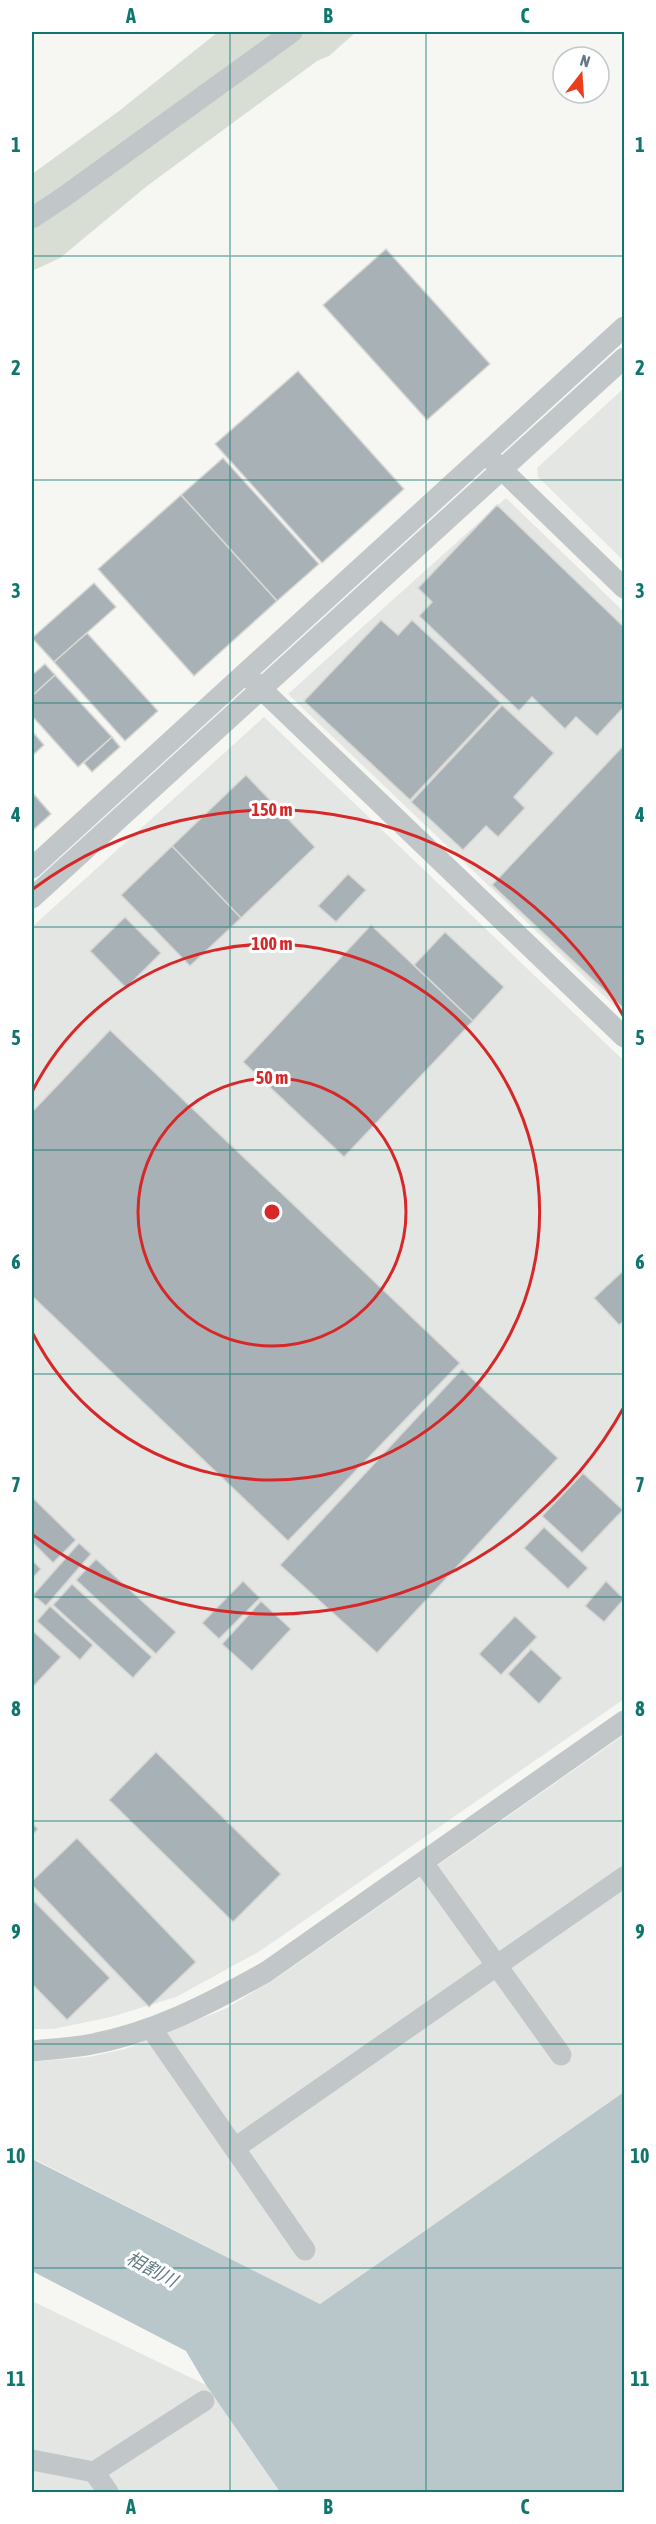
<svg xmlns="http://www.w3.org/2000/svg" width="656" height="2524" viewBox="0 0 656 2524" font-family="'Asap Condensed','Noto Sans JP',sans-serif">
<style>
.built{fill:#e4e6e4}
.green{fill:#d8ded4}
.water{fill:#b9c7ca}
.building{fill:#a8b2b6;stroke:#d8d8d5;stroke-width:1.5}
.lines{fill:none;stroke-linecap:round;stroke-linejoin:round}
.minor{stroke:#c1c7c9;stroke-width:21}
.grid{fill:none;stroke:#0f766e;stroke-width:1.5;stroke-opacity:0.55}
.ring{fill:none;stroke:#d62828;stroke-width:3}
.labels{text-anchor:middle;dominant-baseline:central;stroke-width:6;stroke-linejoin:round;paint-order:stroke}
.water-label{font-size:18px;font-style:italic;fill:#5f7b82;stroke:#fff}
.centre{fill:#d62828;stroke:#fff;stroke-width:3}
.ring-label{font-size:18px;text-anchor:middle;font-weight:bold;fill:#d62828;stroke:#fff;stroke-width:6;stroke-linejoin:round;paint-order:stroke}
.neatline{fill:none;stroke:#0f766e;stroke-width:2}
.grid-label{font-size:20px;text-anchor:middle;font-weight:bold;fill:#0f766e}
</style>
<rect width="100%" height="100%" fill="#f6f6f3"/>
<!-- built -->
<g class="built">
<polygon points="624,388 624,561 538,477 537,468"/>
<polygon points="506,498 624,612 624,1015 288,694"/>
<polygon points="264,717 624,1061 624,1699 260,1951 176,1997 111,2017 53,2029 32,2029 32,927"/>
<polygon points="624,1735 624,2092 320,2304 32,2158 32,2062 89,2057 125,2049 225,2009 278,1977"/>
<polygon points="32,2301 206,2385 280,2492 32,2492"/>
</g>
<!-- green -->
<polygon class="green" points="218,32 356,32 329,56 317,61 147,186 60,258 32,271 32,174 119,111"/>
<!-- water -->
<polygon class="water" points="624,2092 624,2492 280,2492 206,2385 186,2351 32,2271 32,2159 320,2304"/>
<!-- building -->
<g class="building">
<polygon points="386,249 490,364 427,420 323,305"/>
<polygon points="298,371 404,489 322,563 215,444"/>
<polygon points="223,458 319,564 277,601 181,495"/>
<polygon points="181,495 277,601 194,676 98,569"/>
<polygon points="497,505 624,627 624,707 597,736 576,717 565,729 532,697 519,711 419,616 432,602 418,588"/>
<polygon points="94,583 116,607 54,662 32,638"/>
<polygon points="381,620 398,635 412,620 501,703 410,800 304,701"/>
<polygon points="87,633 158,711 125,741 54,662"/>
<polygon points="45,664 55,675 33,695 32,675"/>
<polygon points="55,675 112,737 78,767 32,716 32,696"/>
<polygon points="502,705 554,753 514,797 525,808 498,837 486,826 463,850 411,802"/>
<polygon points="32,731 44,745 32,756"/>
<polygon points="112,737 120,747 92,772 84,763"/>
<polygon points="624,745 624,1009 492,885"/>
<polygon points="246,775 315,847 241,918 172,846"/>
<polygon points="32,792 51,814 32,831"/>
<polygon points="172,846 241,918 190,966 121,895"/>
<polygon points="348,874 366,890 336,922 318,906"/>
<polygon points="125,917 161,953 126,988 90,951"/>
<polygon points="371,925 473,1021 344,1157 243,1062"/>
<polygon points="445,932 504,987 473,1021 414,965"/>
<polygon points="110,1030 460,1363 288,1541 32,1296 32,1112"/>
<polygon points="624,1270 624,1321 619,1325 594,1298"/>
<polygon points="462,1369 558,1458 377,1653 280,1565"/>
<polygon points="583,1473 623,1510 582,1553 542,1516"/>
<polygon points="32,1497 76,1540 53,1563 32,1542"/>
<polygon points="544,1527 588,1568 568,1589 524,1548"/>
<polygon points="79,1543 91,1554 46,1606 33,1595"/>
<polygon points="96,1559 176,1632 156,1654 76,1580"/>
<polygon points="32,1560 41,1569 32,1579"/>
<polygon points="243,1581 260,1598 219,1639 202,1623"/>
<polygon points="606,1581 624,1599 604,1622 585,1606"/>
<polygon points="72,1584 152,1657 133,1678 53,1605"/>
<polygon points="261,1601 291,1629 252,1671 222,1644"/>
<polygon points="50,1606 93,1645 80,1660 37,1621"/>
<polygon points="515,1616 537,1637 501,1675 479,1654"/>
<polygon points="32,1630 61,1657 32,1688"/>
<polygon points="531,1649 562,1678 539,1704 508,1674"/>
<polygon points="156,1752 281,1874 233,1922 109,1800"/>
<polygon points="32,1823 38,1829 32,1836"/>
<polygon points="77,1838 196,1962 149,2007 32,1885 32,1881"/>
<polygon points="32,1899 110,1978 67,2020 32,1984"/>
</g>
<g class="lines">
<!-- minor -->
<g class="minor">
<polyline points="32,218 61,199 292,32"/>
<polyline points="492,460 624,588"/>
<polyline points="252,680 624,1037"/>
<polyline points="32,868 624,327"/>
<polyline points="32,898 624,358"/>
<polyline points="423,1863 561,2055"/>
<polyline points="151,2028 305,2250"/>
<path d="M 32,2051 C 50,2049 69,2048 87,2045 C 151,2034 209,2004 266,1972 L 624,1721"/>
<polyline points="235,2148 624,1877"/>
<polyline points="32,2460 94,2472 108,2492"/>
<polyline points="94,2472 204,2401"/>
</g>
</g>
<!-- grid -->
<path class="grid" d="M 230,32 L 230,2492M 426,32 L 426,2492M 32,256 L 624,256M 32,480 L 624,480M 32,703 L 624,703M 32,927 L 624,927M 32,1150 L 624,1150M 32,1374 L 624,1374M 32,1597 L 624,1597M 32,1821 L 624,1821M 32,2044 L 624,2044M 32,2268 L 624,2268"/>
<!-- distance rings -->
<g class="ring">
<circle cx="272" cy="1212" r="134"/>
<path d="M32 1092A268 268 0 1 1 32 1332"/>
<path d="M624 1407A402 402 0 0 1 33 1535M33 889A402 402 0 0 1 624 1017"/>
</g>
<g class="labels">
<!-- water labels -->
<g class="water-label">
<text transform="translate(152 2269) rotate(28)">相割川</text>
</g>
</g>
<circle cx="272" cy="1212" r="9" class="centre"/>
<g class="ring-label">
<text x="272" y="816">150 m</text>
<text x="272" y="950">100 m</text>
<text x="272" y="1084">50 m</text>
</g>
<!-- border -->
<rect width="656" height="2524" fill="none" stroke="#ffffff" stroke-width="66"/>
<!-- north arrow -->
<g transform="translate(581 75) rotate(17)"><circle r="28" fill="#ffffff" stroke="#c1c9ce" stroke-width="1.5"/>
<path d="M0-4.5L10 22L0 15L-10 22Z" fill="#eb3c1e"/>
<text y="-9" font-size="16" font-weight="bold" text-anchor="middle" fill="#647985">N</text>
</g>
<rect x="33" y="33" width="590" height="2458" class="neatline"/>
<g class="grid-label">
<text x="131" y="23">A</text>
<text x="328" y="23">B</text>
<text x="525" y="23">C</text>
<text x="16" y="152">1</text>
<text x="640" y="152">1</text>
<text x="16" y="375">2</text>
<text x="640" y="375">2</text>
<text x="16" y="598">3</text>
<text x="640" y="598">3</text>
<text x="16" y="822">4</text>
<text x="640" y="822">4</text>
<text x="16" y="1045">5</text>
<text x="640" y="1045">5</text>
<text x="16" y="1269">6</text>
<text x="640" y="1269">6</text>
<text x="16" y="1492">7</text>
<text x="640" y="1492">7</text>
<text x="16" y="1716">8</text>
<text x="640" y="1716">8</text>
<text x="16" y="1939">9</text>
<text x="640" y="1939">9</text>
<text x="16" y="2163">10</text>
<text x="640" y="2163">10</text>
<text x="16" y="2386">11</text>
<text x="640" y="2386">11</text>
<text x="131" y="2514">A</text>
<text x="328" y="2514">B</text>
<text x="525" y="2514">C</text>
</g>
</svg>
